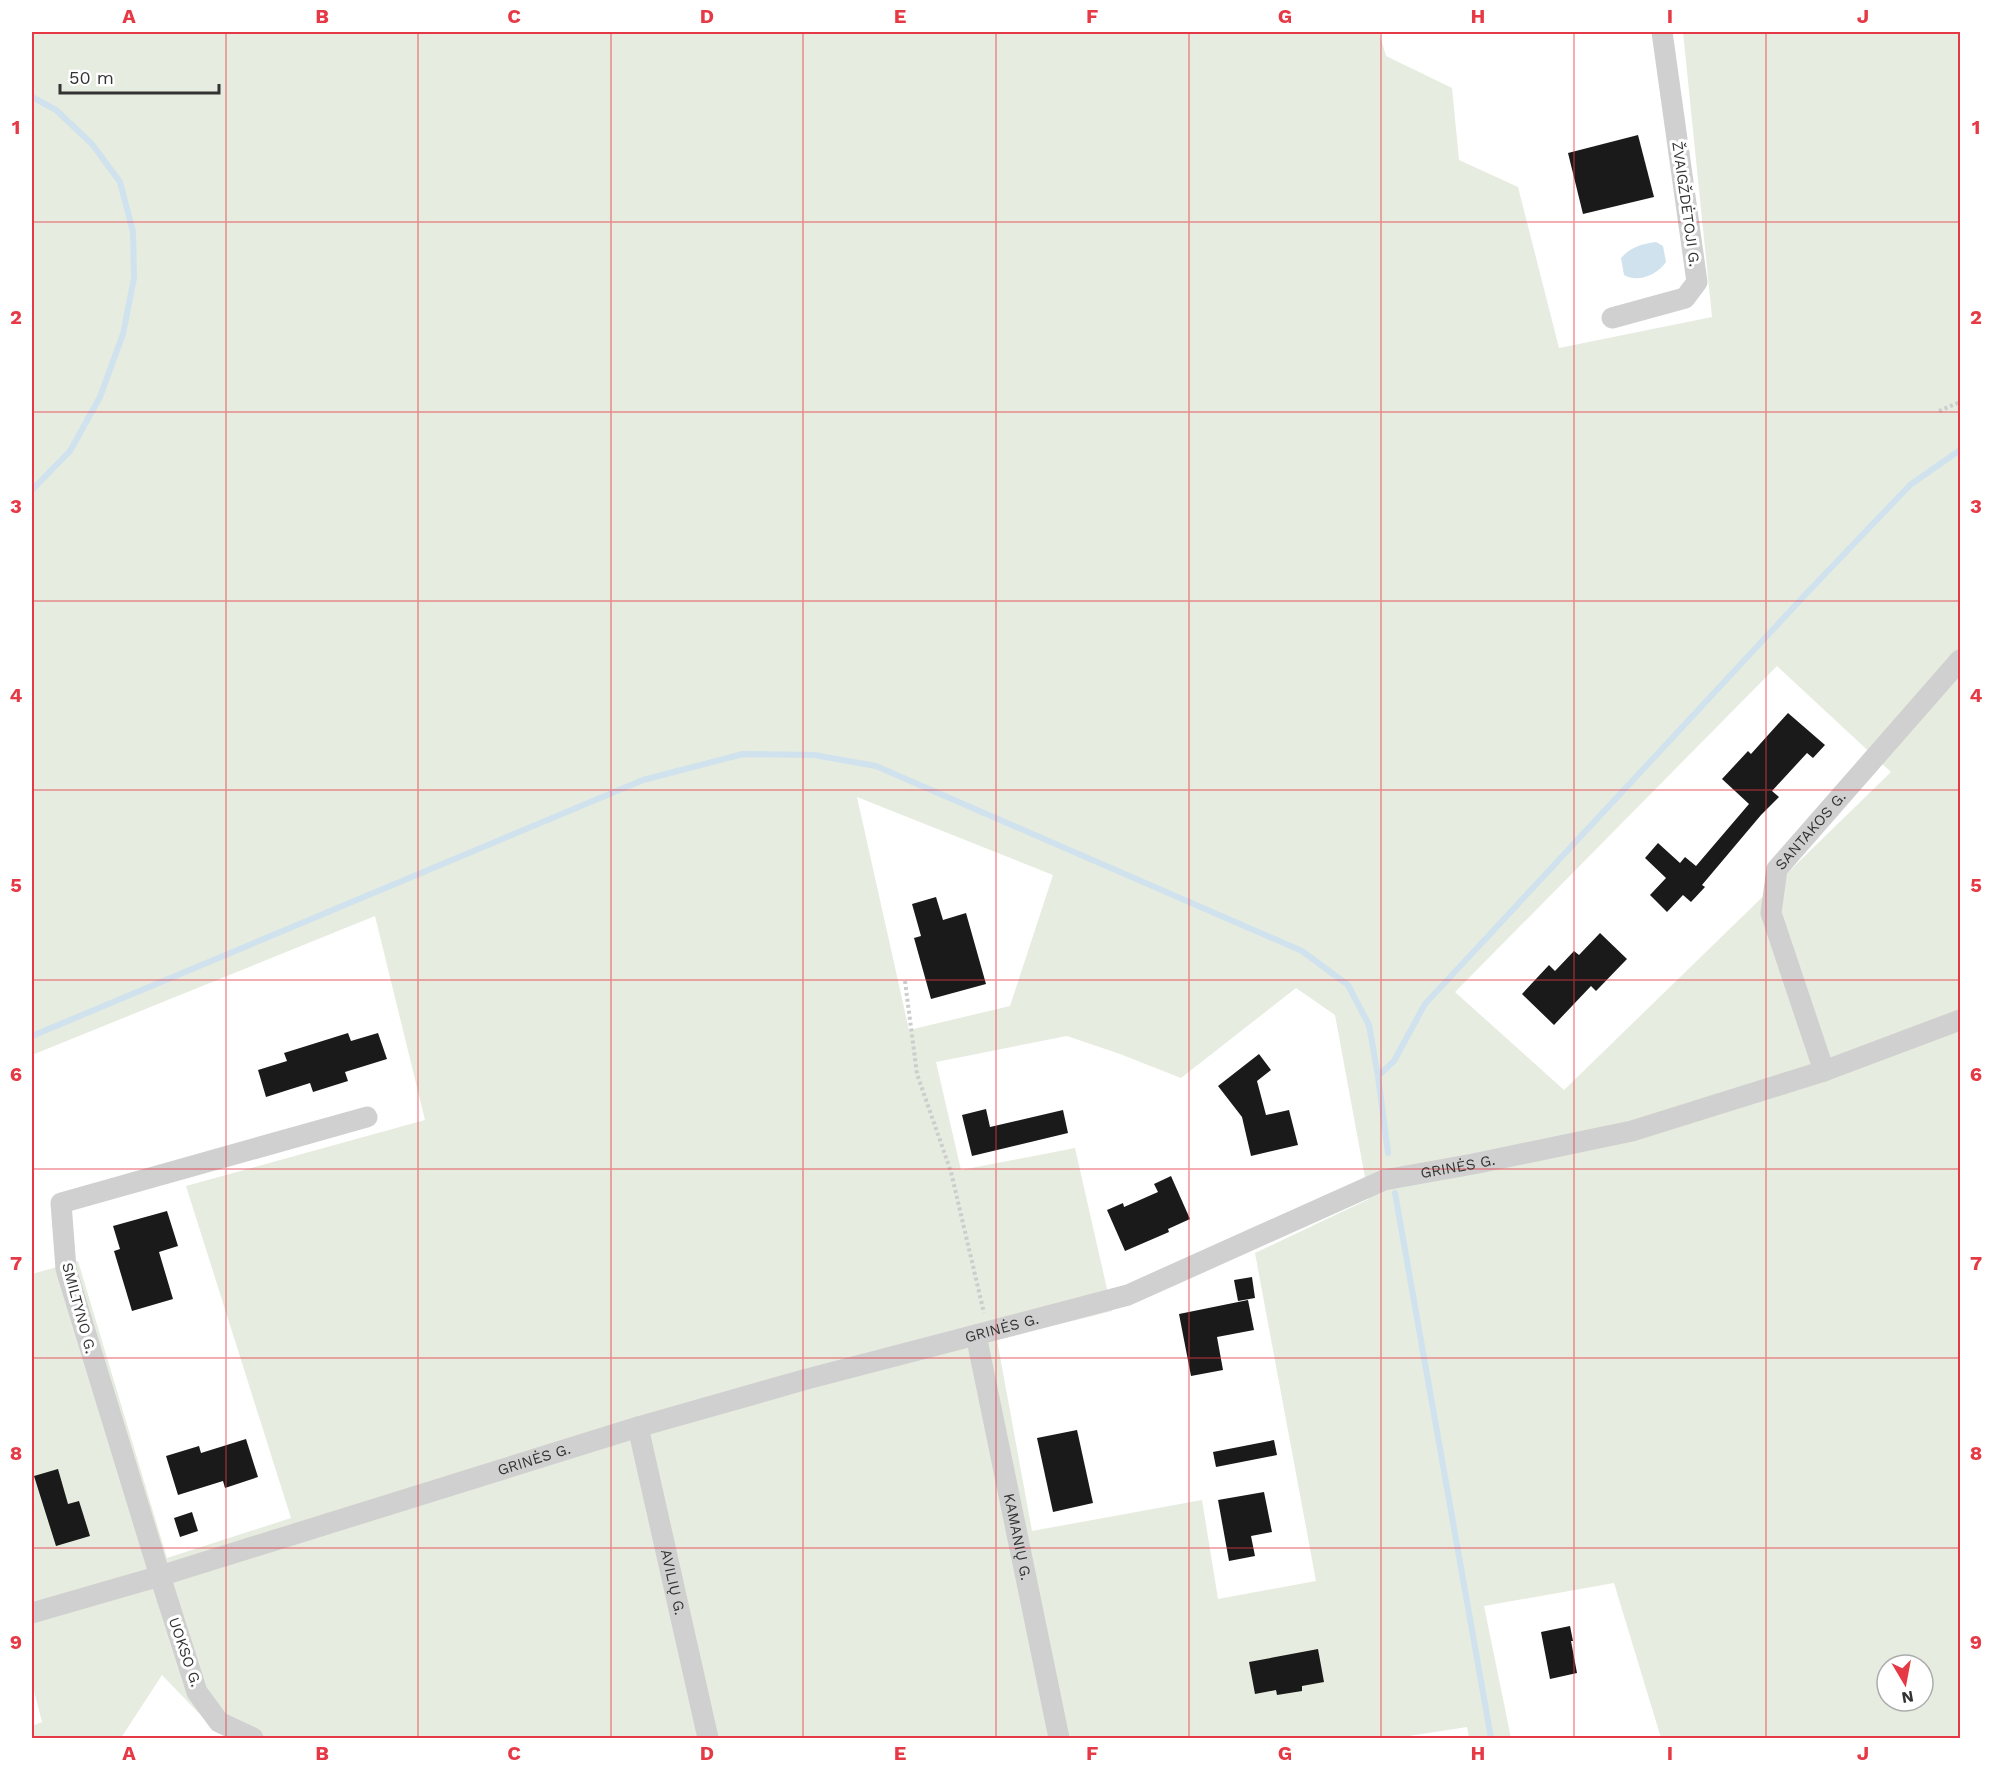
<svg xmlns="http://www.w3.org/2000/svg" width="1992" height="1770" viewBox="0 0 1992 1770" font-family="'Work Sans',sans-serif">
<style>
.green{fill:#e6ecdf;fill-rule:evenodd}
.water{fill:#cfe2ee}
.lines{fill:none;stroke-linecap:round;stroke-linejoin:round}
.stream{stroke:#cfe2ee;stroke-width:6}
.building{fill:#1a1a1a}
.path{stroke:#cdcdcd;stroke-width:4;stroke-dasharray:3 3;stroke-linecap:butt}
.minor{stroke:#d0d0d0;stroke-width:21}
.grid{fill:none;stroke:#e63946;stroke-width:1.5;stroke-opacity:0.55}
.labels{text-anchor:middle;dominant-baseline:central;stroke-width:6;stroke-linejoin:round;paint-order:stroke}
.street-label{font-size:15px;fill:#333;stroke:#fff}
.neatline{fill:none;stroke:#e63946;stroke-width:2}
.grid-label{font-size:20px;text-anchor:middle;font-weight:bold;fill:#e63946}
</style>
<rect width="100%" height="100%" fill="#fff"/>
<!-- green -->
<path class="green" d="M 32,32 L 1379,32 L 1386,56 L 1452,88 L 1459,160 L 1518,187 L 1559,348 L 1712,317 L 1683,32 L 1960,32 L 1960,1738 L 1661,1738 L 1614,1583 L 1484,1606 L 1511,1738 L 1469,1738 L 1467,1727 L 1396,1738 L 234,1738 L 215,1730 L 162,1675 L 121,1738 L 32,1738 L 32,1726 L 42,1722 L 32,1683 L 32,1274 L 78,1261 L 167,1558 L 291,1518 L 186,1186 L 425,1120 L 375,916 L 32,1055 ZM 1777,666 L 1891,772 L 1564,1090 L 1455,992 ZM 857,797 L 1053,875 L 1010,1006 L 909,1030 ZM 1296,988 L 1335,1015 L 1369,1199 L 1255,1253 L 1316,1581 L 1218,1599 L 1202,1500 L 1032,1531 L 997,1340 L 1112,1311 L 1075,1148 L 961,1170 L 936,1062 L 1067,1036 L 1120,1054 L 1181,1078 ZM 1887,1665 L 1923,1665 L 1923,1701 L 1887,1701 Z"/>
<!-- water -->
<path class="water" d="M 1656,242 L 1663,246 L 1666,262 C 1657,275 1638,283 1624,275 L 1621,258 C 1631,247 1641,244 1656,242 Z"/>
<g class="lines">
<!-- stream -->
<g class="stream">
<polyline points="32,97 56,110 92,144 120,182 133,232 134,278 123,334 100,397 70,451 32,490"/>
<polyline points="32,1036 643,780 743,754 814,755 876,766 1302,951 1348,985 1369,1025 1378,1076 1388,1153"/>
<polyline points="1378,1076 1394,1061 1425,1004 1805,595 1910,485 1960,450"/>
<polyline points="1395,1193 1491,1738"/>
</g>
</g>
<!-- building -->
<g class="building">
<polygon points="1638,135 1654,197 1583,214 1568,153"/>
<polygon points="1788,713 1825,745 1813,758 1807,753 1772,791 1779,797 1761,815 1702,885 1705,887 1691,902 1683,895 1667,912 1650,895 1666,878 1645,858 1658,843 1680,863 1685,857 1696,866 1749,804 1722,779 1748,751 1751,754"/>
<polygon points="936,897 943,920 966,913 986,984 931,999 914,938 921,936 912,904"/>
<polygon points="1600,933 1627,959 1596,991 1591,986 1554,1025 1522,994 1549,965 1555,971 1574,951 1579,955"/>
<polygon points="348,1033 351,1041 378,1033 387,1059 345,1072 348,1081 313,1092 310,1083 266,1097 258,1070 287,1061 284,1053"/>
<polygon points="1259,1054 1271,1070 1257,1081 1266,1115 1289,1110 1298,1145 1251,1156 1242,1117 1218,1086"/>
<polygon points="986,1109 990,1127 1063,1110 1068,1133 972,1156 962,1115"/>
<polygon points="1171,1176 1190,1219 1168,1229 1169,1232 1125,1251 1107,1210 1123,1203 1124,1207 1158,1192 1154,1184"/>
<polygon points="167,1211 178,1246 159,1252 173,1299 132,1311 114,1251 120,1249 113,1226"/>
<polygon points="1252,1277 1255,1298 1238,1301 1234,1280"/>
<polygon points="1248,1300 1254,1330 1217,1337 1223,1370 1191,1376 1179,1314"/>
<polygon points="1077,1430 1093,1503 1053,1512 1037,1438"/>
<polygon points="246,1439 258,1477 225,1488 223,1481 178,1495 166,1456 199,1446 201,1453"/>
<polygon points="1274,1440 1277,1455 1216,1467 1213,1452"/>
<polygon points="58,1469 68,1504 79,1501 90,1536 56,1546 34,1476"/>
<polygon points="1264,1492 1272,1532 1251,1536 1255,1556 1229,1561 1218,1500"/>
<polygon points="192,1512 198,1531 180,1537 174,1518"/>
<polygon points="1570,1626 1573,1641 1571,1641 1577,1673 1550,1679 1541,1632"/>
<polygon points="1318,1649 1324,1682 1302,1686 1302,1691 1277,1695 1276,1690 1255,1694 1249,1662"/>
</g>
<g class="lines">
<!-- path -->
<g class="path">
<polyline points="1939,411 1960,402"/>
<polyline points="905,981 917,1074 951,1172 984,1313"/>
</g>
<!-- minor -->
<g class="minor">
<polyline points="1612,318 1685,298 1697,282 1662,32"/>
<path id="s1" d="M 1824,1071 L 1771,913 L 1777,869 L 1960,660"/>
<path id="s2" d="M 976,1335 L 1059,1738"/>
<path id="s3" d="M 638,1427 L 708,1738"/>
<path id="s4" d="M 32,1613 L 160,1576 L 638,1427 L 807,1379 L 1128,1295 L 1384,1180 L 1473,1164 L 1632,1131 L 1824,1071 L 1960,1020"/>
<polyline points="253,1738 219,1722 197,1692 160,1576 66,1269 61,1203 367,1117"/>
</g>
</g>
<!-- grid -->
<path class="grid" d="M 226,32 L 226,1738M 418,32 L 418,1738M 611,32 L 611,1738M 803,32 L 803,1738M 996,32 L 996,1738M 1189,32 L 1189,1738M 1381,32 L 1381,1738M 1574,32 L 1574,1738M 1766,32 L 1766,1738M 32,222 L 1960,222M 32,412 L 1960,412M 32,601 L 1960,601M 32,790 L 1960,790M 32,980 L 1960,980M 32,1169 L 1960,1169M 32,1358 L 1960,1358M 32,1548 L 1960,1548"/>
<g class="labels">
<!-- street labels -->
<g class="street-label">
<text transform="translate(1686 204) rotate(82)">ŽVAIGŽDĖTOJI G.</text>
<text stroke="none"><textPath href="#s1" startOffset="262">SANTAKOS G.</textPath></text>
<text stroke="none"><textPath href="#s4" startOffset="1497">GRINĖS G.</textPath></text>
<text transform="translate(79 1308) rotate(75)">SMILTYNO G.</text>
<text stroke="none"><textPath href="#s4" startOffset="1011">GRINĖS G.</textPath></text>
<text stroke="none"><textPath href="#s4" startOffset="525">GRINĖS G.</textPath></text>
<text stroke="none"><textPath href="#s2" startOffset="206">KAMANIŲ G.</textPath></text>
<text stroke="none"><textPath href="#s3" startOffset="159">AVILIŲ G.</textPath></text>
<text transform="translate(185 1652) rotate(71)">UOKSO G.</text>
</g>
</g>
<!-- border -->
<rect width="1992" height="1770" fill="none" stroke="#ffffff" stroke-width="66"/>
<!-- north arrow -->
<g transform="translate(1905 1683) rotate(170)"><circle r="28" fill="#ffffff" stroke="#adadad" stroke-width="1.5"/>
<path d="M0-4.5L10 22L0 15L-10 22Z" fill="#e63946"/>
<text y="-9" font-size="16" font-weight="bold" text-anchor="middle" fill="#333333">N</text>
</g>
<!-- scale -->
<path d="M60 84v9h159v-9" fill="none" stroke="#333333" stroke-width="3"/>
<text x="69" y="84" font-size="18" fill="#333333" stroke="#ffffff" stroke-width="4.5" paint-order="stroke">50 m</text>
<rect x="33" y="33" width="1926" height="1704" class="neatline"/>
<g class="grid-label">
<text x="129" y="23">A</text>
<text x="322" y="23">B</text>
<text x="514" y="23">C</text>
<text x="707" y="23">D</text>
<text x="900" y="23">E</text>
<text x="1092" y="23">F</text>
<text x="1285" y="23">G</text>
<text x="1478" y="23">H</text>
<text x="1670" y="23">I</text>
<text x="1863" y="23">J</text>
<text x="16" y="134">1</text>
<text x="1976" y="134">1</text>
<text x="16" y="324">2</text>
<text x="1976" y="324">2</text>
<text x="16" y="513">3</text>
<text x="1976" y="513">3</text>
<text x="16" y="702">4</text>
<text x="1976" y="702">4</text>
<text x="16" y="892">5</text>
<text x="1976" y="892">5</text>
<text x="16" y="1081">6</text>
<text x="1976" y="1081">6</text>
<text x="16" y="1270">7</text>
<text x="1976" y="1270">7</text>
<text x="16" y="1460">8</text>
<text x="1976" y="1460">8</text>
<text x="16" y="1649">9</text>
<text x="1976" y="1649">9</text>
<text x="129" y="1760">A</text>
<text x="322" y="1760">B</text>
<text x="514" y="1760">C</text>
<text x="707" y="1760">D</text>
<text x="900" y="1760">E</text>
<text x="1092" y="1760">F</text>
<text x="1285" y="1760">G</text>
<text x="1478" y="1760">H</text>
<text x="1670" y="1760">I</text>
<text x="1863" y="1760">J</text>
</g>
</svg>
